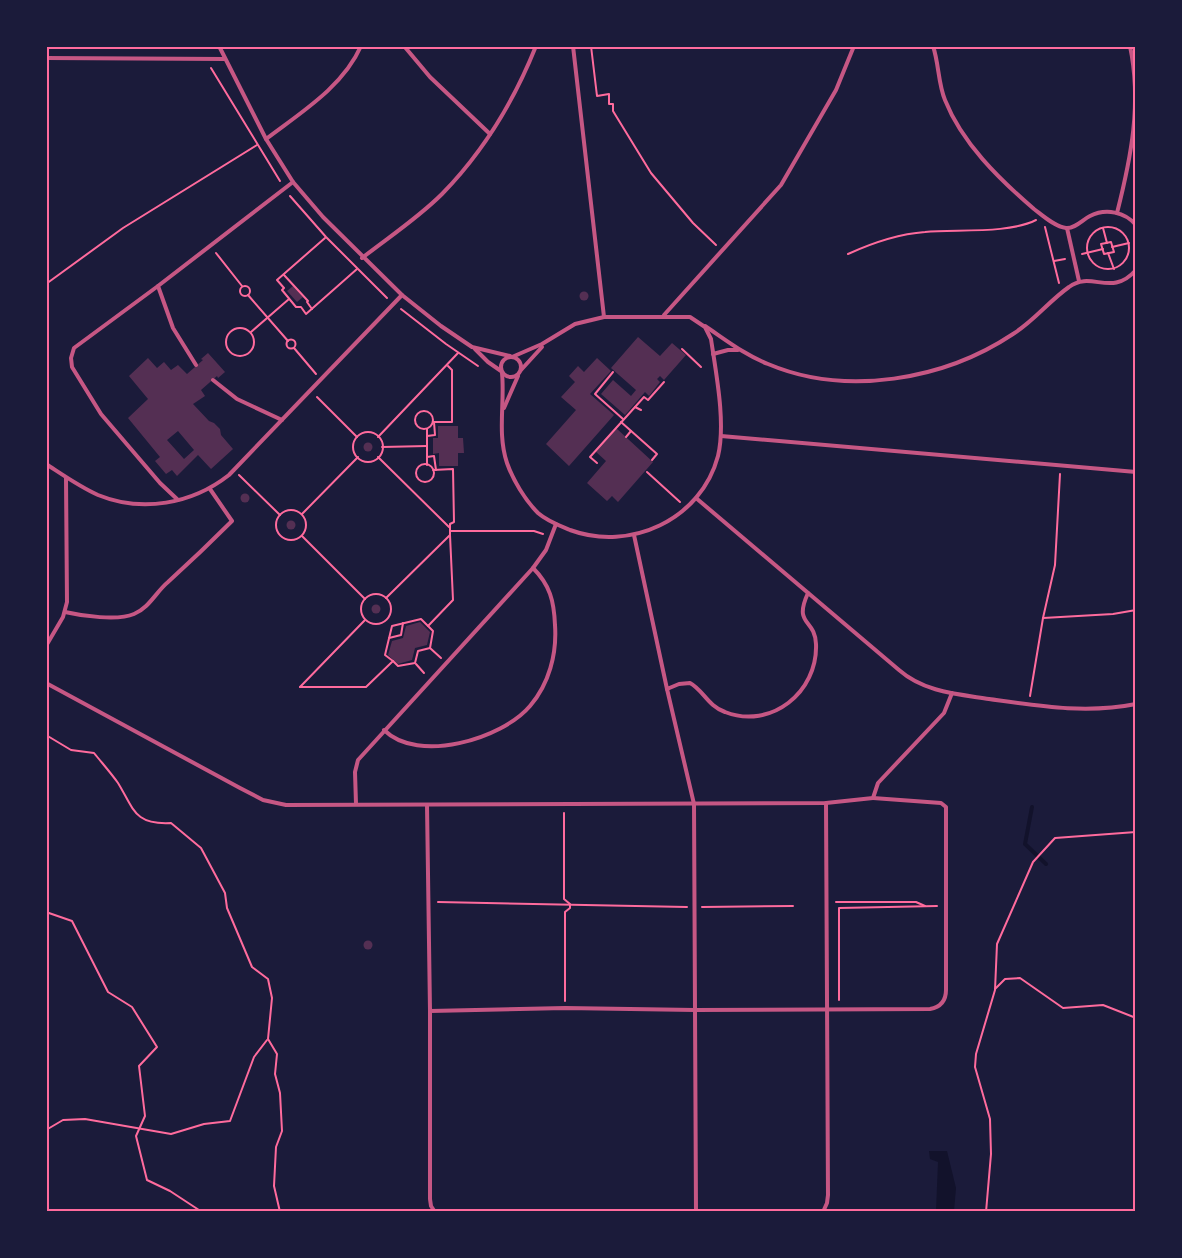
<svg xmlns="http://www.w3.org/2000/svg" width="1182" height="1258" viewBox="0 0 1182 1258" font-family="'Source Sans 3',sans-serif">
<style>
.water{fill:#12122b}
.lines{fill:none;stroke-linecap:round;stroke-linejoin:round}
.stream{stroke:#12122b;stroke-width:4}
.building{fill:#542f53;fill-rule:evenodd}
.path{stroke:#ff6b9d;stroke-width:2}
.service{stroke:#c65784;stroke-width:4}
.neatline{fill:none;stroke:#ff6b9d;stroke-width:2}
</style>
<rect width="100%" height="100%" fill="#1b1b3a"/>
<!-- water -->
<polygon class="water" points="929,1151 947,1151 956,1188 954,1211 936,1211 938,1162 930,1159"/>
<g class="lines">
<!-- stream -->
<polyline class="stream" points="1032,807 1025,844 1046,864"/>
</g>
<!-- building -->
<g class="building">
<polygon points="293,286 303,297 297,302 287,291"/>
<circle cx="584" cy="296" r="4.5"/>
<polygon points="638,337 660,356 672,343 686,355 664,380 660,376 657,379 660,382 649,396 645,392 625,415 601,394 613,380 631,396 636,390 611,368"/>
<path d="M 208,353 L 225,372 L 218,378 L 217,376 L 201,390 L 205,396 L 193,404 L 209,421 L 214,423 L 220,429 L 221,435 L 233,449 L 211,469 L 198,455 L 177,476 L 172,470 L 166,474 L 155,461 L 160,457 L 128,418 L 148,399 L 129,376 L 148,358 L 157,368 L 164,362 L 171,370 L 178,365 L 187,374 L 203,360 L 201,359 ZM 178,431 L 194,450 L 184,459 L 167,440 Z"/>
<polygon points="597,358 611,371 590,394 614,415 569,466 546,444 576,410 561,397 575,382 569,376 578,366 584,372"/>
<polygon points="438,426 458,426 458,438 463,438 464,453 458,453 458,466 439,466 439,453 433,454 433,438 438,438"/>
<polygon points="616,428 653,462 618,502 612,496 607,501 587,483 606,461 595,451"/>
<circle cx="368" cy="447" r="4.5"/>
<circle cx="245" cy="498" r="4.5"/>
<circle cx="291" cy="525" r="4.5"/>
<circle cx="376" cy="609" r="4.5"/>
<polygon points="420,622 430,632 427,645 415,648 412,660 398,664 388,655 392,641 403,638 406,626"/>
<circle cx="368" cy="945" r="4.5"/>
</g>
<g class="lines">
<!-- path -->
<g class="path">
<polyline points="591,46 597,96 609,94 609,104 613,104 613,111 651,173 693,223 716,245"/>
<polyline points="211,68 280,181"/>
<polyline points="290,196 326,237 387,298"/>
<circle cx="1108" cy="248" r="21"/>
<polyline points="1045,227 1059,283"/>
<polyline points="1103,228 1107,243"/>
<polyline points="325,238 277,280 284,288 282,290 296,307 301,307 306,314 357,269"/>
<polygon points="1111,242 1114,252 1104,254 1101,244"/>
<polyline points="1112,247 1129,243"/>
<polyline points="216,253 242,286"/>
<polyline points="1108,253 1114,269"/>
<path d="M 848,254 C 872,243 898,234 925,232 C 956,229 1009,234 1036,220"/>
<polyline points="1082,254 1103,249"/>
<polyline points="1054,261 1065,259"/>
<polyline points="284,275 308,301 307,302 312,309"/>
<polyline points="46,284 123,228 257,145"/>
<circle cx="245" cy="291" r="5"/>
<polyline points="248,295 288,341"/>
<polyline points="401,309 446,344 478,366"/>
<circle cx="240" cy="342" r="14"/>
<polyline points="251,332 289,299"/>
<circle cx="291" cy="344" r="4.5"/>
<polyline points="294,348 316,374"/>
<polyline points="682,349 701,367"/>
<polyline points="613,372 595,394 623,419"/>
<polyline points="317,397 357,437"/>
<polyline points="635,407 641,410"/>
<circle cx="424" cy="420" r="9"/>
<polyline points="433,422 452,422 452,370 448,366"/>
<polyline points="621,422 657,454 652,460"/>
<polyline points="427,429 427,465"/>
<circle cx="368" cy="447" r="15"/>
<polyline points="427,436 435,435 434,422"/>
<polyline points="378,437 458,353"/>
<polyline points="626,437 631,431"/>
<polyline points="382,447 427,446"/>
<polyline points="378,457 449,527"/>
<polyline points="427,457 434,456 436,470"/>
<polyline points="597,463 590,457 644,397 648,400 664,382"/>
<circle cx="425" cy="473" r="9"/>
<polyline points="647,472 680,502"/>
<polyline points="239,475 280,515"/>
<circle cx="291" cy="525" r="15"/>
<polyline points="302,514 358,457"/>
<polyline points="450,531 534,531 543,534"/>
<polyline points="302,536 365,599"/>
<circle cx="376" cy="609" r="15"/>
<polyline points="386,598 450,535 450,524 454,522 453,469 433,470"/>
<polyline points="1043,618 1113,614 1136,610"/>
<polyline points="389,638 401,635 403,623"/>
<polyline points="430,648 441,658"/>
<polyline points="393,661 398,666 415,663 418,651 430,648 433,631 428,626"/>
<polyline points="416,664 424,673"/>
<polyline points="300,687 366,687 393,661 385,655 392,626 421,619 428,626 453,600 450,535"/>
<polyline points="300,687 365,620"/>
<polyline points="1030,696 1043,618 1055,565 1060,474"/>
<path d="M 46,735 L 71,750 L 94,753 C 102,763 111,773 118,783 C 134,809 134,825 171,823 L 201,848 L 225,893 L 227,908 L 252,967 L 268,979 L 272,998 L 268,1039 L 277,1054 L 275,1074 L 280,1093 L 282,1131 L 276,1147 L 274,1186 L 280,1212"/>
<polyline points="564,813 564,899 570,904 570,908 565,912 565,1001"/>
<polyline points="438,902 687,907"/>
<polyline points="836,902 916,902 925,906"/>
<polyline points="702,907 793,906"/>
<polyline points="46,912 72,921 108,992 132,1007 157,1047 139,1066 145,1116 136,1136 147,1180 170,1191 202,1212"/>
<polyline points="995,989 1005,979 1020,978 1063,1008 1103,1005 1136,1018"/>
<polyline points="839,1000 839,908 937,906"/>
<polyline points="46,1130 63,1120 85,1119 171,1134 204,1124 230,1121 254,1057 267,1040"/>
<polyline points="986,1212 991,1154 990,1119 975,1067 976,1054 995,990 997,944 1033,862 1055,838 1136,832"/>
</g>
<!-- service -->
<g class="service">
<polyline points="219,46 266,139 293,182 323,217 402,295 441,326 472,347 510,356"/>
<polyline points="404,46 430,77 490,134"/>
<polyline points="573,46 604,317"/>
<path d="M 933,46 C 939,64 938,83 945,100 C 962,143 999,179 1034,209 C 1042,215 1055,227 1066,228 C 1075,229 1082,220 1090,216 C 1106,208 1125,212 1136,225"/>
<polyline points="46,58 225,59"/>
<path d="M 266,139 C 300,113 343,87 361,46"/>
<path d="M 1117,213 C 1131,158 1142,103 1130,46"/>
<polyline points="1067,228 1079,281"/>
<path d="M 362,258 C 389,237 418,218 442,194 C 484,151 514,101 536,46"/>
<polyline points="158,286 74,348 71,358 72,367 101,414 160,483 178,500"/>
<polyline points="664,315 781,185 836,90 854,46"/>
<path d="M 705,326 C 726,340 745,355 768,364 C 846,397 944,380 1013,334 C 1034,321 1049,301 1069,287 C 1092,270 1111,298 1136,270"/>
<polyline points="475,349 488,362 501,371"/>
<polyline points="713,354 728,350 738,350"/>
<circle cx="511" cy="367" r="10"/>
<polyline points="196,365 173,328 158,286 293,182"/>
<polyline points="521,370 542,347"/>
<path d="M 502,373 C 505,403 497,433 507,463 C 513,480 525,500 538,513 C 547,521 558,525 570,530 C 630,552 701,520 718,456 C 726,423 716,373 711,339 L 705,327 L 690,317 L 604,317 L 575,324 L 542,344 L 512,357"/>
<polyline points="213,380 237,399 282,420"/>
<polyline points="504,408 518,376"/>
<polyline points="721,436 1136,472"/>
<path d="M 46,464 C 63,475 80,487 98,495 C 142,513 192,504 229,475 L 402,295"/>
<path d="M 696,498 L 899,670 C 924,692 957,694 989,699 C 1039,706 1086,714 1136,704"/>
<path d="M 634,535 L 667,689 L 679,684 L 690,683 C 703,690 708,706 725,712 C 771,730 818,692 816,644 C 815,618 793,626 808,593"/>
<path d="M 65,612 C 82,616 118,621 134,614 C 149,608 156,592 168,582 C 190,562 211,542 232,521 L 210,489"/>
<polyline points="46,646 63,617 67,602 66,478"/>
<polyline points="46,683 240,788 263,800 286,805 826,803 873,798 878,783 944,713 952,693"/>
<path d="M 384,730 C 418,764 502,739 530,706 C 549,684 557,654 555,625 C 554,601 550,585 533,568"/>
<polyline points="356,804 355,772 358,760 533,568 546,550 556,524"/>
<polyline points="427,805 430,1011 565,1008 695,1010 694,804 667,689"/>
<polyline points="430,1011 430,1199 431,1206 435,1212"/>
<path d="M 696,1212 L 695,1010 L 930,1009 C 941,1007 946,1001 946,990 L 946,807 L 941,803 L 873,798"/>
<polyline points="823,1212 827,1203 828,1195 826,803"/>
</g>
</g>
<!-- border -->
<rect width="1182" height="1258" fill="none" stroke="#1b1b3a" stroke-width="96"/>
<rect x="48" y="48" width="1086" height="1162" class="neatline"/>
</svg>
